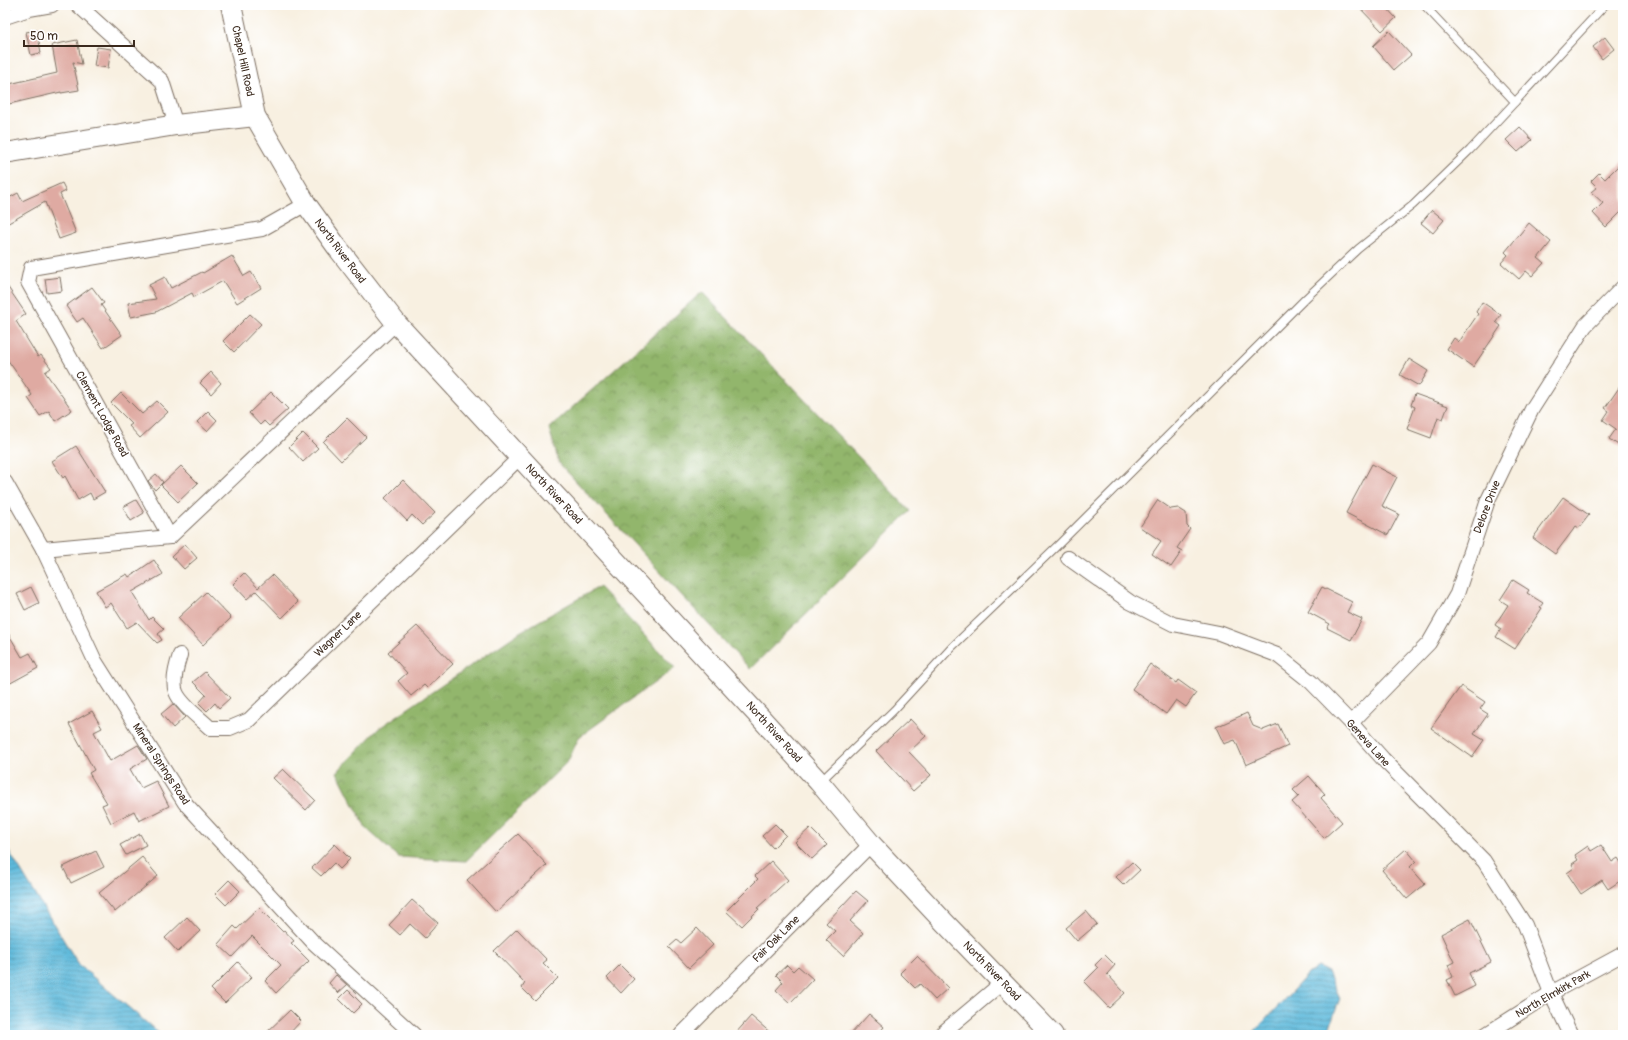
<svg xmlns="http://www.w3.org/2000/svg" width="1628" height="1040" viewBox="0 0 1628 1040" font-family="Pangolin,sans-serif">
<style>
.forest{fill:url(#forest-crowns);stroke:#667045}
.water{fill:url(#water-rules);stroke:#4c727c}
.building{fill:#dfaaa2}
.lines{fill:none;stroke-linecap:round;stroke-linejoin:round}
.lane-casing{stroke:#7d6f62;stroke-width:9}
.street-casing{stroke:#7d6f62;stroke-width:16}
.secondary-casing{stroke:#7d6f62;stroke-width:22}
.lane{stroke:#fff;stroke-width:7}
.street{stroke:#fff;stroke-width:14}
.secondary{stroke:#fff;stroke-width:20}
.labels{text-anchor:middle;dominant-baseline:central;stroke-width:3;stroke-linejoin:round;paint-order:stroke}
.street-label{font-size:11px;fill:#3b2a1e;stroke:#fff}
</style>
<defs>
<pattern id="forest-crowns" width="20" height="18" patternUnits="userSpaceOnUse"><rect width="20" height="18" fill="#92b66c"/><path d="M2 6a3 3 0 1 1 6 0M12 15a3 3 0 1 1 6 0" fill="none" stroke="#789458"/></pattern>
<pattern id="water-rules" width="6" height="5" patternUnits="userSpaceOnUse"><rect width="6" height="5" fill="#5db9db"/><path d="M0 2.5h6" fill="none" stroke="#4e97b1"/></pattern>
</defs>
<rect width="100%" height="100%" fill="#fff"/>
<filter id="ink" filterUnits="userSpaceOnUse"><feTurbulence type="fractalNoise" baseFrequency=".025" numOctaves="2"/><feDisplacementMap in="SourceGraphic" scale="8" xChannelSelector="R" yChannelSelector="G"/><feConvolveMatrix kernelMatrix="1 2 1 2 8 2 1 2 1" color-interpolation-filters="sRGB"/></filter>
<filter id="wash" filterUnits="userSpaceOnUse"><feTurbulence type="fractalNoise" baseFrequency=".012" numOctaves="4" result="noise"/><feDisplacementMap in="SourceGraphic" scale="16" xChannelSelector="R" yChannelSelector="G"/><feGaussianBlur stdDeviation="0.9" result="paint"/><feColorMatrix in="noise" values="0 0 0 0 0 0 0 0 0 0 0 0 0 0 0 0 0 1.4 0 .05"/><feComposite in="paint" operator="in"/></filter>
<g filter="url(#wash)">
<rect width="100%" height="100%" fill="#f8f0e1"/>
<!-- forest -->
<g class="forest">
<polygon points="702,292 910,511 750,669 559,463 549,428"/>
<polygon points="599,587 675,668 579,737 568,761 466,861 398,857 366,828 337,772 378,729 520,632"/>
</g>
<!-- water -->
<g class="water">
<polygon points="5,845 79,965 161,1035 5,1035"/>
<polygon points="1318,967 1328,972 1340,998 1327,1035 1251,1035 1308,974"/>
</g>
<g id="blocks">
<!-- building -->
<g class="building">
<polygon points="1357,5 1384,5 1396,18 1382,31"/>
<polygon points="37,30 41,53 31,55 26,32"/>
<polygon points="1389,31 1411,55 1394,70 1373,46"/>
<polygon points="1605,37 1614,49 1602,59 1593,47"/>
<polygon points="77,40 82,64 73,62 79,90 61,93 61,92 9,104 5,85 57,73 52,45"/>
<polygon points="97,47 111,49 108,68 94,66"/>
<polygon points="1520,127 1532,140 1518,152 1506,140"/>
<polygon points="1623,161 1623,210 1606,227 1593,213 1603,203 1591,192 1597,187 1591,181 1599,173 1605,179"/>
<polygon points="62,183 66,191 60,194 76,233 59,239 45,202 5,225 5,200 18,193 22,201"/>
<polygon points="1432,210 1444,220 1433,233 1421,223"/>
<polygon points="1529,223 1551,242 1538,258 1544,263 1532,276 1526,271 1519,279 1501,263 1508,255 1505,252"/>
<polygon points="232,256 244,276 251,272 261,288 237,303 223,281 194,297 192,293 156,312 131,317 128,303 156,299 149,285 165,277 171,288 202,272 203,273"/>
<polygon points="60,277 62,291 47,293 45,279"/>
<polygon points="5,283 26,314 16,321 38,357 41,355 51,368 45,372 72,410 55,421 49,411 40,416 28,398 32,395 5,356"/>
<polygon points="92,287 104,303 101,305 122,335 103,348 83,318 77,322 66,306"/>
<polygon points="1482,302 1501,315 1496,322 1501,326 1473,367 1447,349 1454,338 1459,342 1478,314 1476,312"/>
<polygon points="250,314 261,324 234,352 223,341"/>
<polygon points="1409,359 1428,371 1419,386 1400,375"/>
<polygon points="211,372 221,383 211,394 200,383"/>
<polygon points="1623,382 1623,448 1609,439 1616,429 1603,420 1609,411 1605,408"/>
<polygon points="271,392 288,409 269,426 264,421 260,425 249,413"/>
<polygon points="121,393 142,414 157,401 168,412 140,438 129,426 132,424 111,403"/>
<polygon points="1415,394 1448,406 1443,419 1438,417 1431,438 1407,429 1415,407 1411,405"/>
<polygon points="208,411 217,420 207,431 197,422"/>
<polygon points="347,418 366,437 341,461 323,442"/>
<polygon points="303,433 318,448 303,462 289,447"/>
<polygon points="76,446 105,492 93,499 90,493 78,500 65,476 63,478 52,461"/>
<polygon points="1372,464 1397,477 1382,506 1399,514 1388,535 1346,513"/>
<polygon points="181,466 198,483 178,502 161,485"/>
<polygon points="156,474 163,482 155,490 148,481"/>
<polygon points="403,480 435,513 422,525 412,515 407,521 385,498"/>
<polygon points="1563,497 1589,515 1579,528 1576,526 1555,554 1533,538"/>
<polygon points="136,500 144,513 131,521 123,507"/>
<polygon points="1158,500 1171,509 1178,508 1186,513 1187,526 1190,529 1177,548 1182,551 1171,567 1152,554 1161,541 1140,527"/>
<polygon points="185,544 197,558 184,569 172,556"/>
<polygon points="154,560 163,574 132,592 149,620 152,617 164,629 158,634 162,640 157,643 137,622 127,628 111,603 105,607 96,591 127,574 129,577"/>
<polygon points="244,573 258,588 272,575 298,602 282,618 256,591 247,599 233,584"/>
<polygon points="1513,580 1529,590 1527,593 1543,603 1540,607 1542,608 1515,649 1496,637 1501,629 1495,625 1508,605 1500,600"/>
<polygon points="31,587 39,603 25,610 17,594"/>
<polygon points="1322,587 1352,602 1347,612 1362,619 1351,640 1327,628 1330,624 1308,612"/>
<polygon points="206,592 231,618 203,645 178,618"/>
<polygon points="417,626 453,664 427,688 424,685 411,696 398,681 407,673 388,652"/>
<polygon points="5,628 22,657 30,653 38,668 5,686"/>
<polygon points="1150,664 1176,683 1178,680 1196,693 1186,707 1176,700 1166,714 1132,689"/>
<polygon points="205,672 230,698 219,708 215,703 207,711 199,703 206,695 193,682"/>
<polygon points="1461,686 1485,702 1480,709 1488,714 1474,734 1484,740 1472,757 1431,728"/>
<polygon points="173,704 185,717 173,728 161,714"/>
<polygon points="92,711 102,728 94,732 110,761 138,745 147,759 130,769 141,788 156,781 169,806 139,821 134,811 111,823 102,805 107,803 89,773 94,770 69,724"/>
<polygon points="1247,713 1253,726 1263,730 1278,724 1288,746 1246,765 1235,740 1224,744 1216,727"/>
<polygon points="910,719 926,736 909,752 931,775 913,791 876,751"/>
<polygon points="283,769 315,800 306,810 273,778"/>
<polygon points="1309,776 1325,794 1321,798 1342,822 1324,838 1292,802 1299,796 1293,790"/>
<polygon points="775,824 786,835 773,848 762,836"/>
<polygon points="810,828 827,845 812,859 795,842"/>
<polygon points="140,834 146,845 126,855 120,845"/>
<polygon points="518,834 547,865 496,912 467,880"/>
<polygon points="335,844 350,859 340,869 334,863 321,876 312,868"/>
<polygon points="1601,845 1612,862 1618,858 1623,866 1623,879 1608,889 1602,880 1581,894 1567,873 1574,868 1572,864 1578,860 1575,855 1588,846 1591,851"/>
<polygon points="1406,849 1416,861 1410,867 1425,884 1407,899 1382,870"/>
<polygon points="96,851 104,867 71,883 63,867"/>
<polygon points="142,857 158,876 115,912 99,893"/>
<polygon points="771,861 788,880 757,908 759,909 742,926 726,911 758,879 755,876"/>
<polygon points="1132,862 1140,870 1124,885 1116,877"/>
<polygon points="229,880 240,891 226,905 215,894"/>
<polygon points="856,891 868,901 850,921 863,933 843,956 826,940 835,931 826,923"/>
<polygon points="412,900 438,923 425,938 410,924 400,935 389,925"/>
<polygon points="259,908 283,932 284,930 294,941 291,943 309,961 276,993 265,981 281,965 252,936 232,957 218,944 234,926 237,929"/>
<polygon points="1086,911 1097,924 1077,941 1066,928"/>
<polygon points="187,917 200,931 178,952 165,938"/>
<polygon points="1470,919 1491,962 1469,973 1475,986 1455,996 1447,980 1453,977 1448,965 1454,962 1441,934"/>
<polygon points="697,928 713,945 689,968 669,947 677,940 681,943"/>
<polygon points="517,929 547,960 543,963 558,978 535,1001 522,988 525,983 494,951"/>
<polygon points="1105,955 1115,965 1107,974 1125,993 1109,1008 1084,982 1098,968 1095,965"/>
<polygon points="917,956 948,988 935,1000 920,984 915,988 900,973"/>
<polygon points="238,962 252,977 225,1003 211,989"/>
<polygon points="620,965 634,979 621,993 607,978"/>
<polygon points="787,965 793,971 798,966 813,979 790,1003 776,990 783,982 776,975"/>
<polygon points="336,975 347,985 338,993 329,983"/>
<polygon points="348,990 362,1004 353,1013 339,999"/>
<polygon points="290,1010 301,1021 288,1035 264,1035"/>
<polygon points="869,1014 884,1027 877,1035 850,1035"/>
<polygon points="751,1016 773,1035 734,1035"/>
</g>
</g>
</g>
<g filter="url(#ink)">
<use href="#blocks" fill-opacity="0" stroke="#7d6f62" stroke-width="1"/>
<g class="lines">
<!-- lane casing -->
<g class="lane-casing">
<g id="lane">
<polyline points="1515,102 1605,5"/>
<polyline points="821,781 894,710 952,647 1058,545 1306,298 1358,249 1413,205 1470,150 1515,102 1424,5"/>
</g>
</g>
<!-- street casing -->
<g class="street-casing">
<g id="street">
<polyline points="78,5 162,81 176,125"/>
<polyline points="5,17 29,9 52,5"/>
<polyline points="5,482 43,549 95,661 185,803 313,942 414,1035"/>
<polyline points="170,537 28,282 31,268 262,229 306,204"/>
<polyline points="170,537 396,323"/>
<polyline points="43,549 170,537"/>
<polyline points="1068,558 1130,602 1173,624 1219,633 1277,655 1311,682 1351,723 1383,759 1484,861 1525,925 1551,993 1571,1035"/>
<path d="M 180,655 C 177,664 172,683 176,692 C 181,705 200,718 210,728 L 230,728 L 249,720 L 519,458"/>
<polyline points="1351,723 1429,643 1457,594 1488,500 1532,409 1585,326 1623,287"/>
<polyline points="681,1035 871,844"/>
<polyline points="940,1035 1003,982"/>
<polyline points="1485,1035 1551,993 1623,954"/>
</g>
</g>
<!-- secondary casing -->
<g class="secondary-casing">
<g id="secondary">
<polyline points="231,5 255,116 306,204 337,247 396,323 758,715 819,782 871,844 944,922 1053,1035"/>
<polyline points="5,153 176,125 255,116"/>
</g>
</g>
<!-- lane -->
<use href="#lane" class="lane"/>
<!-- street -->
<use href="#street" class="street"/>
<!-- secondary -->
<use href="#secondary" class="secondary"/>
</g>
</g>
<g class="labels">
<!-- street labels -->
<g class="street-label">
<text transform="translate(243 61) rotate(78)">Chapel Hill Road</text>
<text transform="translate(340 251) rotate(53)">North River Road</text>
<text transform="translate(102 414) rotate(61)">Clement Lodge Road</text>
<text transform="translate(554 494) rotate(47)">North River Road</text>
<text transform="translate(1487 507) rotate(-69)">Delore Drive</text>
<text transform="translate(338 634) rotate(-44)">Wagner Lane</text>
<text transform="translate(774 732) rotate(48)">North River Road</text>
<text transform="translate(1368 743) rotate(48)">Geneva Lane</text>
<text transform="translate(161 764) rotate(57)">Mineral Springs Road</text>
<text transform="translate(776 939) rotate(-45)">Fair Oak Lane</text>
<text transform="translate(992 971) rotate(46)">North River Road</text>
<text transform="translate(1553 994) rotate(-30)">North Elmkirk Park</text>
</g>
</g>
<!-- margin -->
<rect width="1628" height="1040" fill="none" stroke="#fff" stroke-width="20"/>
<!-- scale -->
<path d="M24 40v6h110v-6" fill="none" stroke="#3b2a1e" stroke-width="2"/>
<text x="30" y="40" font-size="12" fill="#3b2a1e" stroke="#ffffff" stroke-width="3" paint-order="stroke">50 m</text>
</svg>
